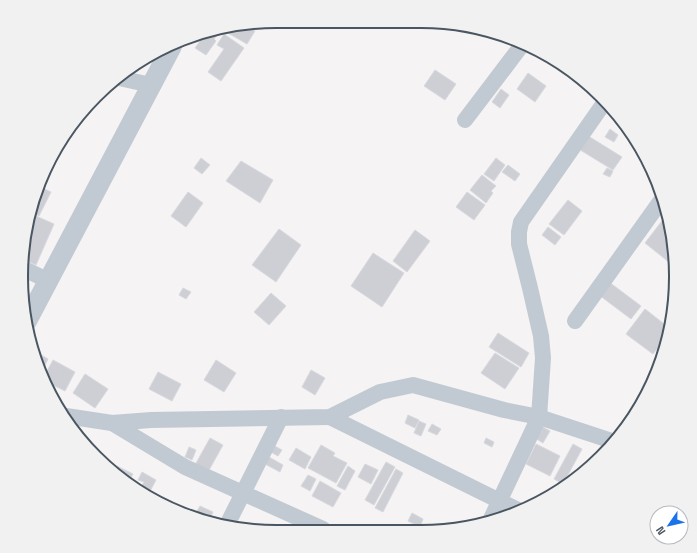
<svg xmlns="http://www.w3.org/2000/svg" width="697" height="553" viewBox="0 0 697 553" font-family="'Space Grotesk',sans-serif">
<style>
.building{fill:#cdcfd5;stroke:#d7d9de}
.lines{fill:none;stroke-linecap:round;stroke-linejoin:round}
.minor{stroke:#c1cad2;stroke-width:16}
.tertiary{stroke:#c1cad2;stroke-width:20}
.rim{fill:none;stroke:#4a5661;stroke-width:2}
</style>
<rect width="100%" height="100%" fill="#f5f3f3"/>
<!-- building -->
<g class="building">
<polygon points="245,25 255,31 247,44 228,33 232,27"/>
<polygon points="214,29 219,33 214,39 216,41 206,55 195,48 206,33 207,34 211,30"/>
<polygon points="224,34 244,48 221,81 208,72 224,49 217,45"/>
<polygon points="435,70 456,84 445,100 424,86"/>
<polygon points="528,73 546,86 535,102 517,89"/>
<polygon points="501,89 509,95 500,108 492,102"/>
<polygon points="610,129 618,135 614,142 605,137"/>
<polygon points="585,134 622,157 613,170 577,148"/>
<polygon points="201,158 210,165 202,174 194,168"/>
<polygon points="496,158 505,165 494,181 484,174"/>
<polygon points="241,161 273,180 260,203 226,181"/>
<polygon points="508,165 520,174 515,181 502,172"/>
<polygon points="607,168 613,171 610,177 603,174"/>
<polygon points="482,175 496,186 491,191 493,193 486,203 470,190"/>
<polygon points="40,187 51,192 39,216 30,211"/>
<polygon points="188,192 203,203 186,227 171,216"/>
<polygon points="467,192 485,205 474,220 456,207"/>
<polygon points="568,200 582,211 564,235 549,224"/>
<polygon points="36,216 54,224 36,265 23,259 26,236"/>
<polygon points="665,217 674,243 673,259 670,263 645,243"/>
<polygon points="548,227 561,237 555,245 542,235"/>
<polygon points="279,229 301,245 276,282 252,265"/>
<polygon points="415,230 430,241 407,272 393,261"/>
<polygon points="373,253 404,273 382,307 351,286"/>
<polygon points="609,282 641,306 631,319 599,295"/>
<polygon points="183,288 191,292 186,299 179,295"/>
<polygon points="271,293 286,306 269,325 254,312"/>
<polygon points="645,309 668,327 668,335 653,354 626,334"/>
<polygon points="498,333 529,353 521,367 489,347"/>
<polygon points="38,353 48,359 44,367 38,363 36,358"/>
<polygon points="495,353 519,368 505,389 481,373"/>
<polygon points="53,360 75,372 65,391 45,381 44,377"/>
<polygon points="216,360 236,373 224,392 204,380"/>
<polygon points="311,370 325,378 315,395 302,387"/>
<polygon points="158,372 181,384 172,401 149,389"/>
<polygon points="85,374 108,389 95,408 73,393"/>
<polygon points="408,415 419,420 415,428 405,423"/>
<polygon points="419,421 426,424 421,436 414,433"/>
<polygon points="432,424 441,429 437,435 428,431"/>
<polygon points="541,426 550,431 543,443 535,438"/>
<polygon points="210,438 223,445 208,472 195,465"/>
<polygon points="486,438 494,442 492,447 484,443"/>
<polygon points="536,444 560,456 550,476 526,464"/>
<polygon points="573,444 582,449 563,484 554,479"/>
<polygon points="273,445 282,450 278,456 269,451"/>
<polygon points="321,445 335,453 333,456 347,463 336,483 308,468"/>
<polygon points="189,447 196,450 192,460 185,457"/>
<polygon points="296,448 311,457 305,469 289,460"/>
<polygon points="269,457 283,465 280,472 265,464"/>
<polygon points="386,462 395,467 374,505 365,500"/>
<polygon points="365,464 378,470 371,484 358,477"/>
<polygon points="117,466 133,474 128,483 121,479 114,471"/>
<polygon points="348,466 355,471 345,490 337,486"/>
<polygon points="396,469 403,473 383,512 375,508"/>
<polygon points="142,472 156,480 149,493 140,489 144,482 138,480"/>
<polygon points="308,475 316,479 310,491 301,486"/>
<polygon points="320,481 341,493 333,507 312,496"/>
<polygon points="200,506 213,512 209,520 196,513"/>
<polygon points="412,513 423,519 420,527 408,521"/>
</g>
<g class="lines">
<!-- minor -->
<g class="minor">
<polyline points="119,78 151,85"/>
<polyline points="465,120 522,45"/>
<polyline points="22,268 49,281"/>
<polyline points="575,321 660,202"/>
<polyline points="66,416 112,423 151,420 330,417 380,392 413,385 504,410 539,417 612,441"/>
<polyline points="330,417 520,511"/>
<polyline points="112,423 185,467 323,529"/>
<polyline points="490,521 539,417 543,358 541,336 530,288 519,244 519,232 521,222 604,103"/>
<polyline points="226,527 281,417"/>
</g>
<!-- tertiary -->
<polyline class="tertiary" points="27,321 172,46"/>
</g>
<!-- crop -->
<path d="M0 0H697V553H0ZM276 28H421A248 248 0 0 1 669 276V277A248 248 0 0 1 421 525H276A248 248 0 0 1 28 277V276A248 248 0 0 1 276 28Z" fill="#f1f1f2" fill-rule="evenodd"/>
<path class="rim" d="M276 28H421A248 248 0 0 1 669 276V277A248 248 0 0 1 421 525H276A248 248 0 0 1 28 277V276A248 248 0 0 1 276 28Z"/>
<!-- north arrow -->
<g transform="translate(669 525) rotate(236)"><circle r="19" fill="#ffffff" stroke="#b7bbc0"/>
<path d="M0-3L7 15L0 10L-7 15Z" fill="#1a73e8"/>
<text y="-6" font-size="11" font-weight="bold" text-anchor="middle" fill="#4a5661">N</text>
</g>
</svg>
